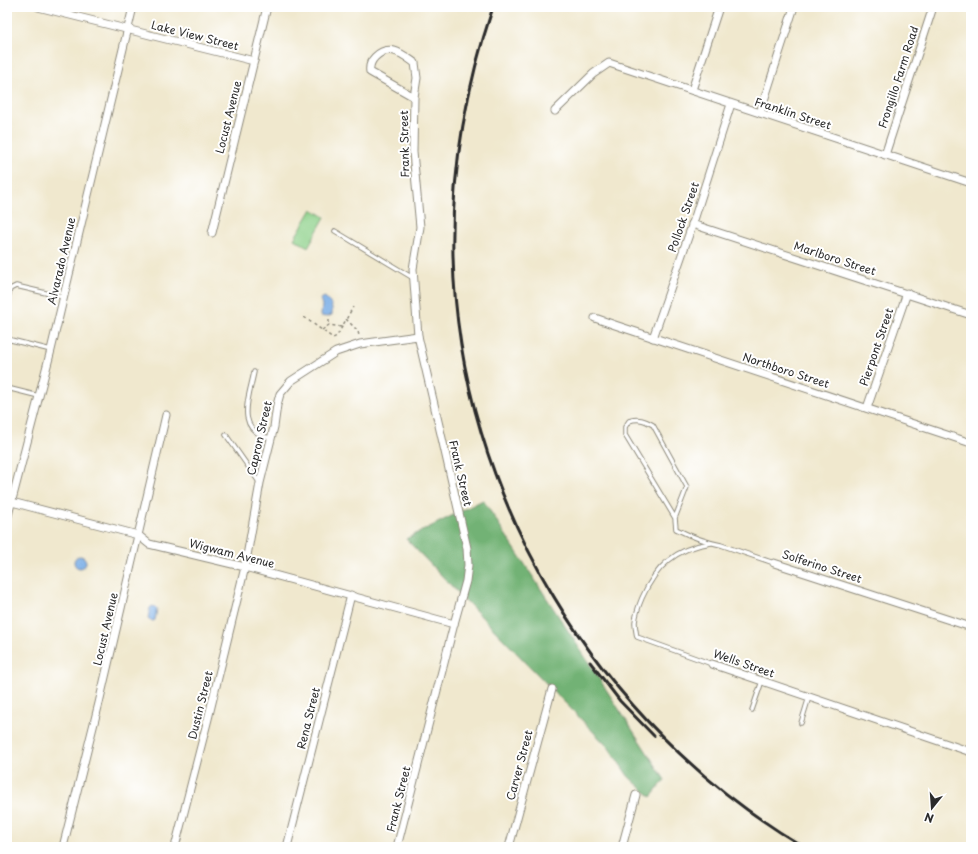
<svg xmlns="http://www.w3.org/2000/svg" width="978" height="854" viewBox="0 0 978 854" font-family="'Playpen Sans',sans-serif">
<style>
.green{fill:#8dd089;stroke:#5c7e5a}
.forest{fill:#72b275;stroke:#4e6e50}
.water{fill:#79ade6;stroke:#526c88}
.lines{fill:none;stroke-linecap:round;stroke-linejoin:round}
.service-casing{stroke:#8e8a7c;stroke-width:5.5}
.minor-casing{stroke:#8e8a7c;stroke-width:9}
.path{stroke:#8e8a7c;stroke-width:1.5;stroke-dasharray:3 3;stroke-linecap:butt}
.service{stroke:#fff;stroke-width:3.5}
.minor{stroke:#fff;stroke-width:7}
.rail{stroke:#2b2b2b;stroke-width:3}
.labels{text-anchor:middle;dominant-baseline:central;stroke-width:4;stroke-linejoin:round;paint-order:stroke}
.street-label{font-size:11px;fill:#2b2b2b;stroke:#fff}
</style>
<rect width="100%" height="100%" fill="#fff"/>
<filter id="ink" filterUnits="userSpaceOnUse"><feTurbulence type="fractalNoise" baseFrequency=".025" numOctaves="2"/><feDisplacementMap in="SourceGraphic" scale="8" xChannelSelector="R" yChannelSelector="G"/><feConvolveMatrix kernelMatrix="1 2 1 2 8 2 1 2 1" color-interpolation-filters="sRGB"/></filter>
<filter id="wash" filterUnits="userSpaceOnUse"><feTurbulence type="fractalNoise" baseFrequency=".012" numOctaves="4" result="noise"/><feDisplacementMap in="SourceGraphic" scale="16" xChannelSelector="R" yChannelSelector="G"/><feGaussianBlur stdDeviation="0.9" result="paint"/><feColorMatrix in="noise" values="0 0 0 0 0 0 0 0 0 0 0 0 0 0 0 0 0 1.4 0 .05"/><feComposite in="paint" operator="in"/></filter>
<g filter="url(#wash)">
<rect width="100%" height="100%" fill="#f0e8ce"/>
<!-- green -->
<polygon class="green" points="312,209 325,217 308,247 294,239"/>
<!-- forest -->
<polygon class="forest" points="483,500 665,780 651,797 628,776 609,748 406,539"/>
<!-- water -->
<g class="water">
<path d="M 325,297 C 331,303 333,307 332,315 L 326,317 L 321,316 L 322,305 L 320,299 Z"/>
<circle cx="80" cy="562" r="6"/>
<polygon points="152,606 155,607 157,609 155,620 153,621 150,620 148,618 150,608"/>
</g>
</g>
<g filter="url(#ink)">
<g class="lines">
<!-- service casing -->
<g class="service-casing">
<g id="service">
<polyline points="335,231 413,278"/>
<polyline points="7,302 10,289 16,286 63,297"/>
<polyline points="7,339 51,350"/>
<path d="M 254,372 C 249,398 234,431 271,438"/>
<polyline points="7,388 39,396"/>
<polyline points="226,435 259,482"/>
<path d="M 675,518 L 687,487 L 653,425 C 644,420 639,418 629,421 L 625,427 L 625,435 L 675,518 L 676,529 C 690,536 706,542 721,545 L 774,563"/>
<path d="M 711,543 C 676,548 656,566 642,598 C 639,605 636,614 635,622 C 635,627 636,632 637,637 L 712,664"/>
<polyline points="752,710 762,681"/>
<polyline points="801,723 809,697"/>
</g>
</g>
<!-- minor casing -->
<g class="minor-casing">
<g id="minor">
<polyline points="38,7 254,61"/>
<polyline points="692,90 719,7"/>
<polyline points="555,111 593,74 609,63 971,183"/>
<polyline points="760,113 794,7"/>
<polyline points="885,155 933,7"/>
<polyline points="692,224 971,315"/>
<polyline points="212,233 267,7"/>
<polyline points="595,318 615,325 971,443"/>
<polyline points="653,338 694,220 731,104"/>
<polyline points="867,408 907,293"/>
<polyline points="8,501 138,535 149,544 245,567 454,624"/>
<polyline points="7,519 51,350 133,7"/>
<polyline points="774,563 971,627"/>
<polyline points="712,664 971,752"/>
<polyline points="63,847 99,703 166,415"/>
<polyline points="175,847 208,719 245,567 260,483 274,427 277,405 280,394 291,381 336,352 360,344 418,336"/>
<polyline points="287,847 351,595"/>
<path d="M 397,847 L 454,624 L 466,581 L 468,565 L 467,548 L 441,434 L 418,336 L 413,269 L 420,227 L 413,152 L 414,97 L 417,78 L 415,63 C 402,54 389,43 375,57 C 371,61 369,66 370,72 L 414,97"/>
<polyline points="509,847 552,689"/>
<polyline points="622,847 636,795"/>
</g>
</g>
<!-- path -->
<g class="path">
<polyline points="304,317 333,338 337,336 353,307"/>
<polyline points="346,319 358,331 359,336"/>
<polyline points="329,320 329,325"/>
<polyline points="322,330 329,325 342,327"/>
</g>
<!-- service -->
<use href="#service" class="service"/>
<!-- minor -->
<use href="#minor" class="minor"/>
<!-- rail -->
<g class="rail">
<path d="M 493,7 C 466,88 451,170 453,256 C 458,495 599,727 804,847"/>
<polyline points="590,662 620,701 654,736"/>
</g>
</g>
</g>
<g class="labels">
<!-- street labels -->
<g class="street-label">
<text transform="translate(195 35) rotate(14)">Lake View Street</text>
<text transform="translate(898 77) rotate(-72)">Frongillo Farm Road</text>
<text transform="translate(793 113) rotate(18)">Franklin Street</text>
<text transform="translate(228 117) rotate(-76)">Locust Avenue</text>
<text transform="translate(404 144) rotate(-91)">Frank Street</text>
<text transform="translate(683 217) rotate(-71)">Pollock Street</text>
<text transform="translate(835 258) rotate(18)">Marlboro Street</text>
<text transform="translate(61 261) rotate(-77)">Alvarado Avenue</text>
<text transform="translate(876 347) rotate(-71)">Pierpont Street</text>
<text transform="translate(786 370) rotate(18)">Northboro Street</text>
<text transform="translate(259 438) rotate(-77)">Capron Street</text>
<text transform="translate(461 473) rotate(77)">Frank Street</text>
<text transform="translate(232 553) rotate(14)">Wigwam Avenue</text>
<text transform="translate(822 566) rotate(18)">Solferino Street</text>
<text transform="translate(105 629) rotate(-77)">Locust Avenue</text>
<text transform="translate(744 663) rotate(19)">Wells Street</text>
<text transform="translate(200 705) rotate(-76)">Dustin Street</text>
<text transform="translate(308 718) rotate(-76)">Rena Street</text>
<text transform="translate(519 765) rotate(-75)">Carver Street</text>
<text transform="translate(398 799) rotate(-76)">Frank Street</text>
</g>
</g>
<!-- margin -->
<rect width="978" height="854" fill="none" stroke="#fff" stroke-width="24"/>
<!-- north arrow -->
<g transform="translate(932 808) rotate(197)" stroke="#ffffff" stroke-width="3" paint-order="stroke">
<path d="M0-3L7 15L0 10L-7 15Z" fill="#2b2b2b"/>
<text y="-6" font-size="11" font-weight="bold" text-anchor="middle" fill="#2b2b2b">N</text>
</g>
</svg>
